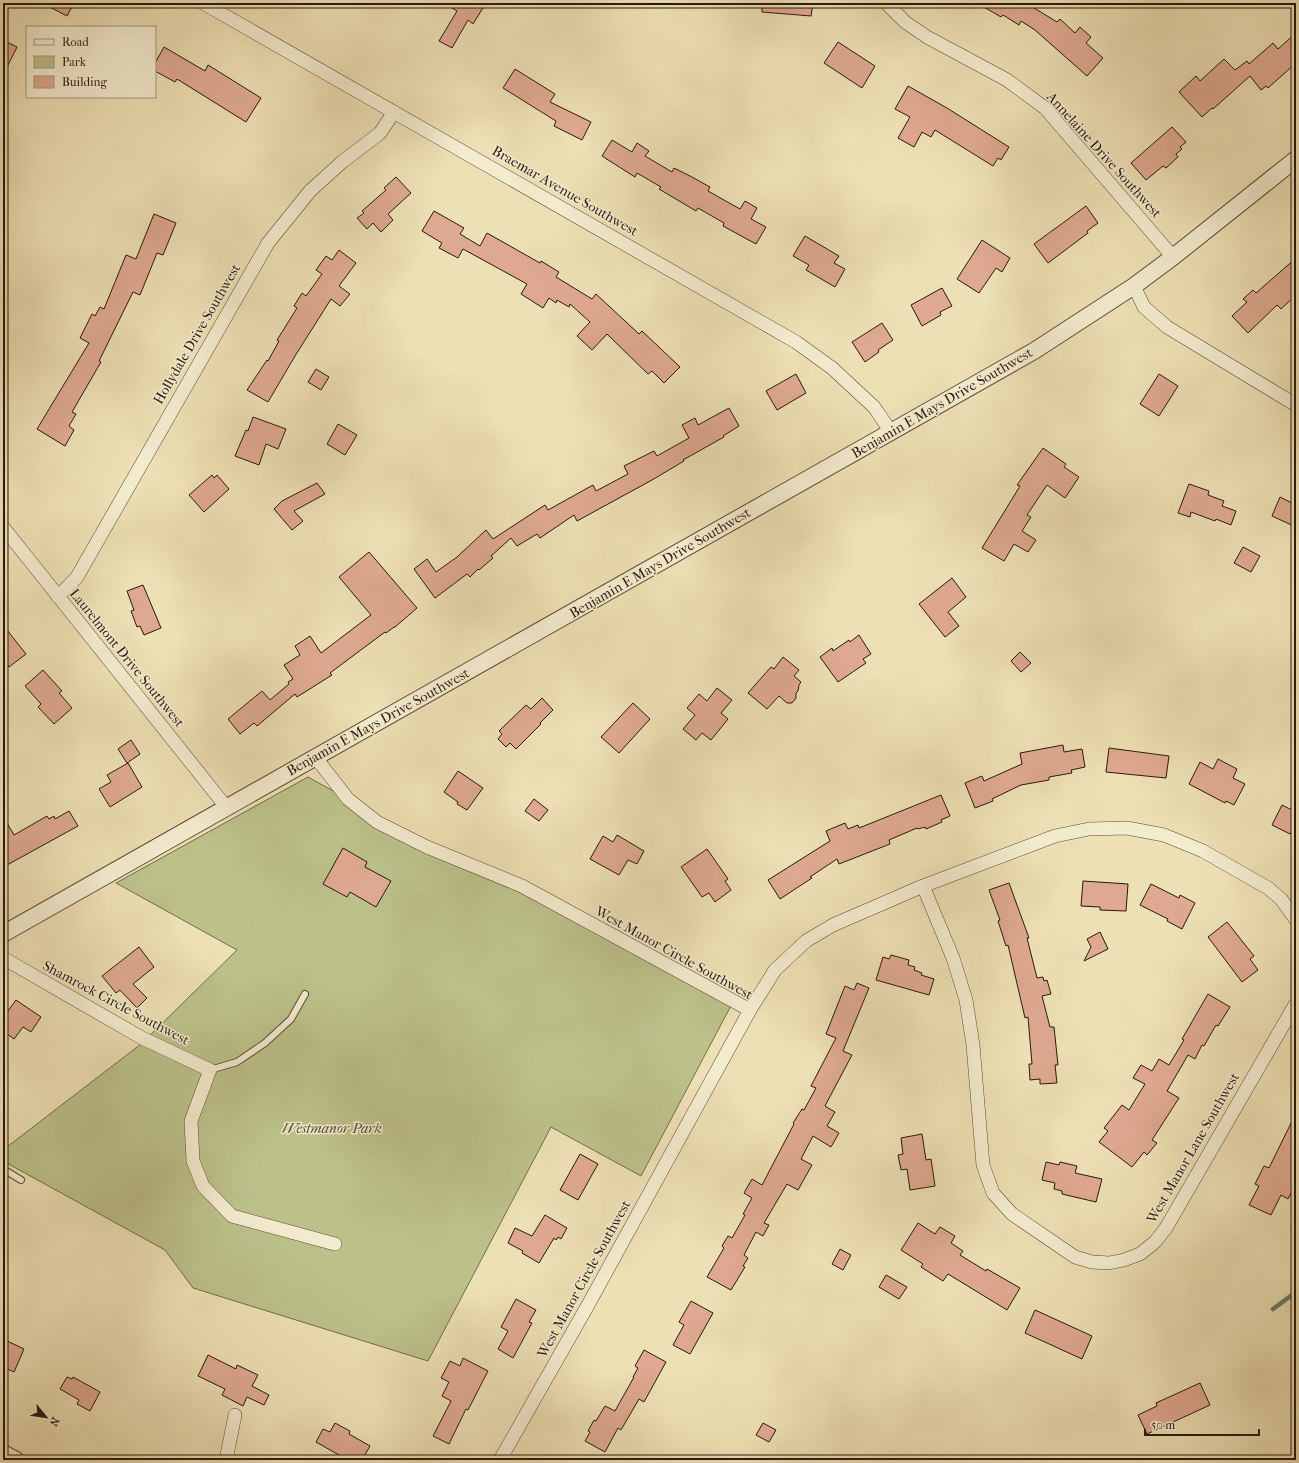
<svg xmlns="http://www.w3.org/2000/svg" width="1299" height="1463" viewBox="0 0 1299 1463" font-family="'IM FELL French Canon',serif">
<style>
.green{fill:#bcc18a;stroke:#726d4b}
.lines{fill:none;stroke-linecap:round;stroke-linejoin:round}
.stream{stroke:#6c7b6e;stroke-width:4.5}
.building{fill:#dea990;stroke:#28190c}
.service-casing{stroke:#594b36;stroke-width:8}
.minor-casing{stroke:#594b36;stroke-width:14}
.tertiary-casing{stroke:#594b36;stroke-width:18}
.service{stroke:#f3ebce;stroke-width:6}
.minor{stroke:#f3ebce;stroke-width:13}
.tertiary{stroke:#f3ebce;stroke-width:16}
.labels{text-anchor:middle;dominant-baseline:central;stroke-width:3;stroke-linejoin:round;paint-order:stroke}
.street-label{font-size:14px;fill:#28190c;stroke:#f3ebce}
.park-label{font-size:14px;font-style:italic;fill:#544b32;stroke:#f3ebce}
</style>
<rect width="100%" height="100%" fill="#ede0b4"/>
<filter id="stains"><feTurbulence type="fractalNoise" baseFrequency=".005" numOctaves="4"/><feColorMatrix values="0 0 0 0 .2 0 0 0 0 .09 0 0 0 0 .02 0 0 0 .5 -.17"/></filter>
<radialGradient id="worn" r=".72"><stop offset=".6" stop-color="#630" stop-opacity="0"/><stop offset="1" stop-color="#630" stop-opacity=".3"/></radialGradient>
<!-- green -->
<polygon class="green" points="308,777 404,830 734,1000 641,1176 551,1127 428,1361 193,1288 165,1250 3,1161 3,1150 141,1044 237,950 116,883"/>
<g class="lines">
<!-- stream -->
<polyline class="stream" points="1273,1309 1296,1292"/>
</g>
<!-- building -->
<g class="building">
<polygon points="42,3 74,3 67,16"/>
<polygon points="444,3 486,3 473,24 468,20 452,48 439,41 457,11"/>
<polygon points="762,3 813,3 811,16 762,12"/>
<polygon points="977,3 1026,3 1057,22 1060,19 1075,33 1080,27 1091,37 1086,43 1103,58 1087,76 1035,30 1021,21 1019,25 1003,15 1001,17"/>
<polygon points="1296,33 1296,63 1268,88 1266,86 1261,90 1250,76 1213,109 1212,108 1202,117 1179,92 1196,76 1200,81 1224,59 1235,70 1247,61 1249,64 1273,43 1278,49"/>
<polygon points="3,40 17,47 3,75"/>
<polygon points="838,42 875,66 862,88 824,63"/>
<polygon points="164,47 205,71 208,65 261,98 246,122 177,79 175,82 155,71 155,63"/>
<polygon points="515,69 555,94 550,102 591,122 582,140 554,126 556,121 503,88"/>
<polygon points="908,86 947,108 1009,147 1001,160 998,158 993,166 935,130 931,137 922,132 914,147 898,138 910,117 895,109"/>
<polygon points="1172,127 1186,142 1180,147 1182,149 1176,154 1178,157 1166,168 1163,166 1146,180 1131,163"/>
<polygon points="612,140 632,152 637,143 649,151 645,156 672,172 674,168 690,176 710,187 708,191 740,209 745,201 757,208 751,219 766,227 756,244 723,226 724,223 698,208 696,211 659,189 661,187 637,173 635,177 602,156"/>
<polygon points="396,177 411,193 388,214 393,220 381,232 373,223 367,229 357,218 364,213 362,211 386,190 384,188"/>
<polygon points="1086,206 1098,223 1087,231 1088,233 1048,263 1034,244"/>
<polygon points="434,211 464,228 460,234 480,246 487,233 540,263 541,261 559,272 556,277 592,299 596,294 639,334 642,331 680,367 664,383 652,371 648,374 607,334 592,350 577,336 590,322 570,304 569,307 557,300 556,303 549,298 543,308 521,294 527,284 463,249 458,258 439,248 442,243 422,231"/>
<polygon points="154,214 176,223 163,255 157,253 140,295 133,292 99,361 101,362 72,412 76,414 69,426 74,430 65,446 37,429 89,343 80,338 92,314 95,316 100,307 104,309 126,255 136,259"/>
<polygon points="805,236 839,256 834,263 845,269 835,287 806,270 809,265 793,256"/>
<polygon points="982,240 1010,258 1002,272 996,268 979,293 957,279"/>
<polygon points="339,250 356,263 339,286 350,294 340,306 331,299 295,356 268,402 247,390 267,360 268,361 279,341 277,340 297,308 294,306 302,293 306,296 322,274 316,270 326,256 332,260"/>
<polygon points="1296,258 1296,295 1281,309 1277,305 1248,333 1232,316 1247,302 1243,299 1253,290 1256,293"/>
<polygon points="942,288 952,306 940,312 941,315 922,326 911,305"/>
<polygon points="882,323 893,340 878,350 879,352 865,362 852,342"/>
<polygon points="316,369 329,377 321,390 308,382"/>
<polygon points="796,374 806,393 777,410 766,391"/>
<polygon points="1159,374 1178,386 1159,416 1140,404"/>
<polygon points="729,408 739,426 723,436 724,437 683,460 684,461 652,480 577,521 574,515 540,538 537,534 517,546 511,538 491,556 493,558 479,570 478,569 470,577 467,574 435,598 414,569 427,559 436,572 457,557 486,530 493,539 545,505 548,510 593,485 596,491 628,474 624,466 654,451 657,456 689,438 682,425 695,418 698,425"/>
<polygon points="253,417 286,429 278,449 266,444 259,465 235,456 246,430 248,431"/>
<polygon points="338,424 357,435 345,455 327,444"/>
<polygon points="1043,448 1066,464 1064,467 1079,477 1065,498 1047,485 1027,515 1031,517 1022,531 1036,540 1028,552 1014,544 1004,561 982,548 1020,486 1017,485"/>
<polygon points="212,475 214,478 217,475 229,489 204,512 189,495"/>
<polygon points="317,483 325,494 294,511 303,521 292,530 274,509 282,501"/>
<polygon points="1189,484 1209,491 1208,495 1224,501 1222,506 1236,511 1231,525 1216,519 1215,521 1191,512 1190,517 1178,513"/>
<polygon points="1280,497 1296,505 1296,527 1272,516"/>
<polygon points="1243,547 1260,556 1251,572 1234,563"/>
<polygon points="369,552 417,608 395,627 394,627 386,633 385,632 330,673 332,675 297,697 295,694 257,726 254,723 240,734 228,719 262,691 270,700 289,684 288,682 293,679 284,665 300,655 295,646 310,636 321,653 371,615 339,577"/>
<polygon points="952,578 966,597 948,612 959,626 945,637 919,604"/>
<polygon points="143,585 161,628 144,635 140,626 137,627 131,611 134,610 127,591"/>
<polygon points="3,625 26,654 9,667 3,658"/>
<polygon points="859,635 871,654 863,659 866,663 838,682 820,657 832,648 833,651 849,640 850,642"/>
<polygon points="1020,652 1031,663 1021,672 1011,661"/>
<polygon points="783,657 799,670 794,676 801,682 799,685 798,691 796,693 796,698 792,703 787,703 779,696 767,709 748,693 771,667 774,669"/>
<polygon points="43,670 62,691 59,693 72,708 54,724 38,707 41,704 25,686"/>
<polygon points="717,688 732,700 721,713 728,719 711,740 702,733 696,740 683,729 695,715 687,708 699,694 707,701"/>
<polygon points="542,698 553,710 540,723 541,724 516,749 510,743 506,747 498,739 502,734 499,731 526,705 531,709"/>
<polygon points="633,703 650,719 619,753 601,737"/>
<polygon points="131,740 140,754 127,763 118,749"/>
<polygon points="1063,745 1064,752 1082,749 1085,767 1071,770 1072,773 1049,777 1049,780 1021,785 992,799 993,801 975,808 965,783 982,776 984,781 1022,764 1020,753"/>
<polygon points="1109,748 1169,756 1166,778 1106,772"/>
<polygon points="1218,759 1237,769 1233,778 1245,784 1234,805 1226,801 1225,803 1189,784 1200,762 1213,769"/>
<polygon points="128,763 142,787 110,807 99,789 111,782 107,775"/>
<polygon points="458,771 483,788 467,810 457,804 458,802 444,792"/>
<polygon points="941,795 950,816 941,820 942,822 926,829 925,827 918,829 917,828 889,840 890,844 839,864 837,859 810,877 812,878 780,899 768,880 830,841 826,831 845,823 848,829 858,825 859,828"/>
<polygon points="534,799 548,810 539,821 525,811"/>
<polygon points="1282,805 1296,812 1296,835 1291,832 1290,834 1272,825"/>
<polygon points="69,811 78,826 7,865 3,859 3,816 14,835 47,816 49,819 54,816 55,819"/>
<polygon points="617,835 644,851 637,864 628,860 619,875 590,859 603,836 613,842"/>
<polygon points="343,848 367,862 365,867 391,881 376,907 350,892 347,897 323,884"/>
<polygon points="707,849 728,879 725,881 731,890 715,902 709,893 702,897 681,867"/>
<polygon points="1083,881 1128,884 1126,911 1100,910 1100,907 1081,906"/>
<polygon points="1009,883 1029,938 1027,938 1037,978 1043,977 1044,981 1047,980 1051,994 1042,996 1050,1027 1054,1027 1058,1065 1055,1065 1057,1083 1040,1084 1040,1079 1030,1080 1029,1064 1032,1064 1028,1017 1025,1018 1008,945 1006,946 998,921 1000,920 989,890"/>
<polygon points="1151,884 1179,898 1180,895 1195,903 1182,929 1167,921 1168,919 1140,905"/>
<polygon points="1227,922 1254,956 1250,959 1258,970 1242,982 1208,937"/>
<polygon points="1100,932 1108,949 1084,961 1091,947 1087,939"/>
<polygon points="139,947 154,967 133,984 147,998 137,1008 120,990 116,993 102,976"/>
<polygon points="891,955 909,960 908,965 915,967 914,970 922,973 921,975 934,979 929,995 876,980 883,957 889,959"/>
<polygon points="857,983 869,988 843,1051 852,1055 825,1106 835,1112 827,1126 839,1133 831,1147 813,1136 801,1159 812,1165 798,1190 787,1184 764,1223 769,1225 763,1236 756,1232 744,1255 748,1258 743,1266 745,1267 731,1290 707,1277 724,1248 722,1246 728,1236 732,1238 745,1215 743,1214 752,1198 744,1193 752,1179 762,1185 794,1124 793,1123 802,1109 804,1110 816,1088 811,1086 836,1038 826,1034 845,986 854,990"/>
<polygon points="1208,994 1230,1007 1218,1026 1216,1025 1204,1046 1202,1045 1195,1059 1188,1055 1167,1091 1179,1098 1152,1140 1157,1143 1147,1155 1144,1152 1132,1167 1099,1142 1108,1131 1104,1128 1122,1105 1129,1110 1145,1084 1133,1078 1141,1065 1152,1071 1159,1059 1169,1065 1184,1040 1182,1039"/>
<polygon points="16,1000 41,1017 31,1032 23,1027 14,1039 3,1031 3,1007 8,1011"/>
<polygon points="1296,1113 1296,1183 1288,1199 1281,1195 1271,1215 1249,1205 1259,1186 1255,1184 1264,1166 1269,1168"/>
<polygon points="922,1134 926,1160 931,1159 935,1186 910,1190 907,1169 901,1170 898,1155 903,1154 901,1138"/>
<polygon points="580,1154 598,1164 578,1200 560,1190"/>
<polygon points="1046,1162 1059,1165 1060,1162 1077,1166 1075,1173 1102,1179 1096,1202 1062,1194 1062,1191 1054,1189 1055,1183 1042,1180"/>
<polygon points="545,1215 567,1228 561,1239 558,1237 556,1240 554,1238 539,1263 522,1253 523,1251 508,1243 515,1228 532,1236"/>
<polygon points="918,1223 935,1234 940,1227 955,1236 951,1243 963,1251 960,1255 986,1271 987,1269 1020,1288 1007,1310 948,1274 943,1281 921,1267 923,1264 901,1250"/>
<polygon points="840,1249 851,1255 843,1270 832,1264"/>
<polygon points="886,1275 907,1287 899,1299 879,1287"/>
<polygon points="516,1299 536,1310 529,1322 532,1323 513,1358 498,1349 508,1331 501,1327"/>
<polygon points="691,1301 713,1313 690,1354 673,1345 684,1325 679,1322"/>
<polygon points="1035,1310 1092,1336 1082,1359 1025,1333"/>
<polygon points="3,1339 24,1349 14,1372 3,1367"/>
<polygon points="644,1350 666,1362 644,1402 639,1399 621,1430 618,1428 605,1452 585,1441 590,1432 588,1431 594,1420 596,1421 605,1406 615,1411 634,1377 633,1377 638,1368 635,1366"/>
<polygon points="208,1355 236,1369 237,1365 258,1375 252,1386 269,1395 264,1405 247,1397 243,1406 222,1395 225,1389 198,1376"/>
<polygon points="463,1358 488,1371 468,1410 466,1409 449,1444 433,1436 451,1401 442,1396 449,1382 441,1378 450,1361 460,1366"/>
<polygon points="67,1377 72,1379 73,1377 100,1392 90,1411 77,1404 79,1400 60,1389"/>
<polygon points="1200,1383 1210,1405 1147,1434 1138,1415 1157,1406 1156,1403"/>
<polygon points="335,1423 350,1431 349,1434 370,1446 362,1460 348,1460 316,1442 323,1429 330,1432"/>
<polygon points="763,1423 776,1430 769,1442 756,1435"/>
</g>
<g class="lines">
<!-- service casing -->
<g class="service-casing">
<g id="service">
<polyline points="210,1070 237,1062 265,1043 291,1019 305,994"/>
<polyline points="3,1169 21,1180"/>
</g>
</g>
<!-- minor casing -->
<g class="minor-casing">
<g id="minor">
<polyline points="203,3 796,342 832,368 874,407 891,432"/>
<polyline points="886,3 905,22 927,37 1007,80 1045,108 1173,257"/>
<polyline points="1134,286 1144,307 1167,327 1296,405"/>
<polyline points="3,527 227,808"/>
<polyline points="58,597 77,577 268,243 310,191 342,162 380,133 394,112"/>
<polyline points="316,758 348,799 377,822 427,847 522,886 750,1010"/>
<polyline points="1296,920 1281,899 1268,888 1203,851 1164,835 1127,828 1089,829 1055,836 923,886 953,958 966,1000 973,1045 983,1165 993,1193 1012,1214 1075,1257 1092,1262 1109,1263 1124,1260 1140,1254 1155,1242 1166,1228 1296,1003"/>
<polyline points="3,958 142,1038 210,1070 191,1121 193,1161 203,1186 232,1216 335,1244"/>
<polyline points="226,1460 235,1415"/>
<polyline points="500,1460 588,1305 750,1010 775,970 806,941 833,925 923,886"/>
</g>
</g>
<!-- tertiary casing -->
<g class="tertiary-casing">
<g id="tertiary">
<polyline points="3,934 1034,351 1134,286 1173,257 1296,159"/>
<polyline points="3,1453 16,1460"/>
</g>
</g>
<!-- service -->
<use href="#service" class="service"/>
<!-- minor -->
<use href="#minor" class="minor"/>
<!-- tertiary -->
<use href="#tertiary" class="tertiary"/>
</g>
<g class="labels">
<!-- street labels -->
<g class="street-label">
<text transform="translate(1104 155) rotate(48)">Annelaine Drive Southwest</text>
<text transform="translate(565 191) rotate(30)">Braemar Avenue Southwest</text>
<text transform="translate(197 334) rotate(-60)">Hollydale Drive Southwest</text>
<text transform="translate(942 403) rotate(-30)">Benjamin E Mays Drive Southwest</text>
<text transform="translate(660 563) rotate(-30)">Benjamin E Mays Drive Southwest</text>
<text transform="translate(127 658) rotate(51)">Laurelmont Drive Southwest</text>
<text transform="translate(378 722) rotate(-29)">Benjamin E Mays Drive Southwest</text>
<text transform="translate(674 953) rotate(29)">West Manor Circle Southwest</text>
<text transform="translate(116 1003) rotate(28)">Shamrock Circle Southwest</text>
<text transform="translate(1193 1148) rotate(-60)">West Manor Lane Southwest</text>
<text transform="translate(584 1279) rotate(-61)">West Manor Circle Southwest</text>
</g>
<!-- park labels -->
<g class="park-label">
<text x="332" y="1128">Westmanor Park</text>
</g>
</g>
<!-- margin -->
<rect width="1299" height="1463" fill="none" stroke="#ede0b4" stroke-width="16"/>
<rect x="4" y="4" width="1291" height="1455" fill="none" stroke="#28190c" stroke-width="2"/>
<rect x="8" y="8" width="1283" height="1447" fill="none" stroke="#28190c"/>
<!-- legend -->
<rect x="26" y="26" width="130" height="72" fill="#f3ebce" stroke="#a29780"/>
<rect x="34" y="39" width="20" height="6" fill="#f3ebce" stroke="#a29780"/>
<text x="62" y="46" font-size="12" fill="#28190c">Road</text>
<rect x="34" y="56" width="20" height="12" fill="#bcc18a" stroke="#a29780"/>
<text x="62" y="66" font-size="12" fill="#28190c">Park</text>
<rect x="34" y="76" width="20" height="12" fill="#dea990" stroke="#a29780"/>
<text x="62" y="86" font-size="12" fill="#28190c">Building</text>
<!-- north arrow -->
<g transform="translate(46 1417) rotate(119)" stroke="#f3ebce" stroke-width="3" paint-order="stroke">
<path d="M0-3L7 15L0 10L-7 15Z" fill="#28190c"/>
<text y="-6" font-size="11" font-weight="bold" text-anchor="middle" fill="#28190c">N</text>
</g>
<!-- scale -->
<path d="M1145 1429v6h114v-6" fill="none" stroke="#28190c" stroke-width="2"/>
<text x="1151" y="1429" font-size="12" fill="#28190c" stroke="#f3ebce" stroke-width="3" paint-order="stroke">50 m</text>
<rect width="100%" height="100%" filter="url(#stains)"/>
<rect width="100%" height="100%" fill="url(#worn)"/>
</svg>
